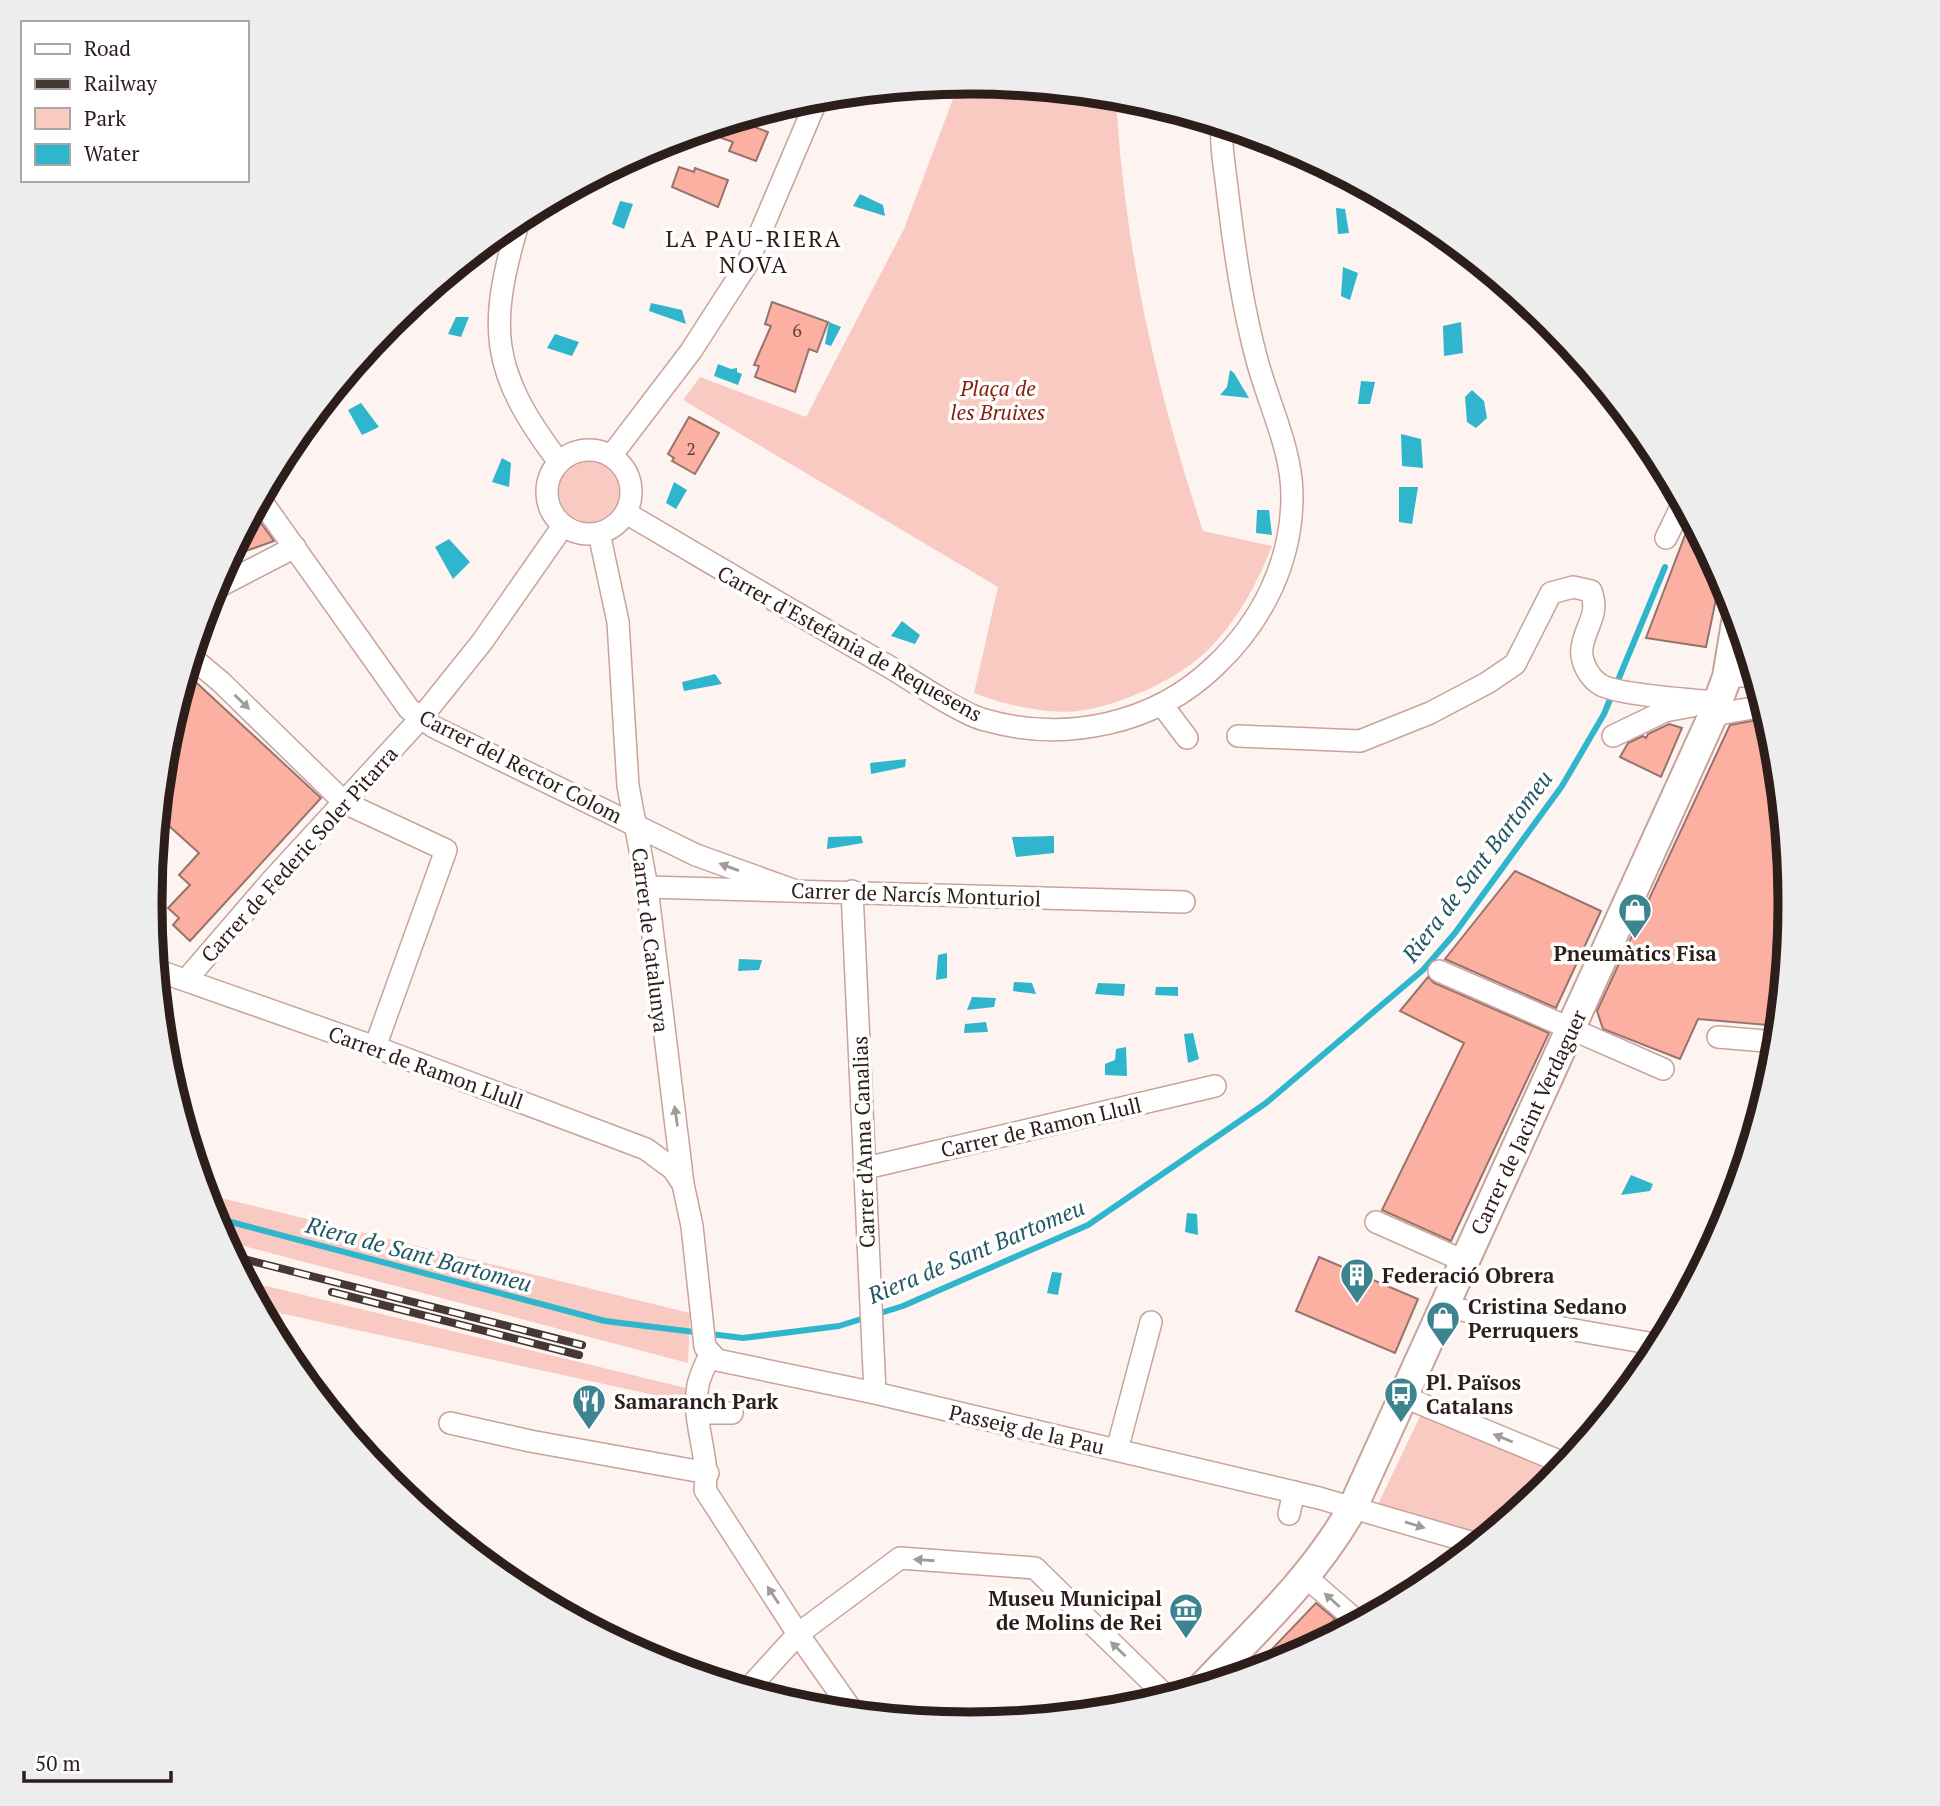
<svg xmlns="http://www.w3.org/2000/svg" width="1940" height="1806" viewBox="0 0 1940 1806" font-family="'PT Serif',serif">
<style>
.green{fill:#f8cac1}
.water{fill:#2fb5cc}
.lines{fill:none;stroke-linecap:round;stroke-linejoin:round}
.stream{stroke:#2fb5cc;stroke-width:6}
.building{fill:#fbb0a1;stroke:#97736c;stroke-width:2}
.minor-casing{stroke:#c9a29a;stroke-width:24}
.major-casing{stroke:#c9a29a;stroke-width:32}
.minor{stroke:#fff;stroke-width:21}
.major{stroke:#fff;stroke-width:28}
.rail-casing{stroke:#453734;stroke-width:8}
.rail{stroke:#fff;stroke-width:5;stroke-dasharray:16;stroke-linecap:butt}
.oneway{fill:#a09a98}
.labels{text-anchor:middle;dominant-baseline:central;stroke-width:7;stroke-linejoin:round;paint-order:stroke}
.number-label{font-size:18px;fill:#60423c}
.park-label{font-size:21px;font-style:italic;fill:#871c0d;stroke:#fff}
.street-label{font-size:21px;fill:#2d1e1b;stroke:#fff}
.poi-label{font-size:21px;font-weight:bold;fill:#2d1e1b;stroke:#fff;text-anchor:start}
.neighbourhood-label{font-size:23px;letter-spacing:2px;fill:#2d1e1b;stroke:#fff}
.water-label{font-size:23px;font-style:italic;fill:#225761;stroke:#fff}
.rim{fill:none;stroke:#2d1e1b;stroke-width:9}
</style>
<rect width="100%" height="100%" fill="#fdf4f2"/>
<!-- green -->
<g class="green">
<path d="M 970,82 L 1116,97 C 1124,245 1156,390 1203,531 L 1272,546 C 1257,584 1237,621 1208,650 C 1175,681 1123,704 1079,711 C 1049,715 1001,704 974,693 L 998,587 L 683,400 L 700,377 L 806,417 L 904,229 L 959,83 Z"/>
<circle cx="589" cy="492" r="30"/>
<polygon points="205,1194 690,1313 688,1363 225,1241 212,1217"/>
<polygon points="246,1281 686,1388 686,1402 261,1309"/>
<polygon points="1423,1410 1563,1468 1550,1484 1476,1544 1372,1517"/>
</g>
<!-- water -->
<g class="water">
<polygon points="860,194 883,205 885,216 853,206"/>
<polygon points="620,201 633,204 624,229 612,224"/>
<polygon points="1336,208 1345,209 1349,233 1338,234"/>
<polygon points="1343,267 1358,273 1350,300 1341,296"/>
<polygon points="651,303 682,310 686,324 649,311"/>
<polygon points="456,317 469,317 461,337 448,334"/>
<polygon points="829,322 841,327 831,346 825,344"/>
<polygon points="1461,322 1463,353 1444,356 1443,326"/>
<polygon points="555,334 579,342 572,356 547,348"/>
<polygon points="718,364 731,369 737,368 737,372 742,374 738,385 714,376"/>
<polygon points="1230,370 1234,373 1249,398 1220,395 1227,387"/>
<polygon points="1361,381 1375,382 1370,404 1358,404"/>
<polygon points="1472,390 1484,401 1487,418 1476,428 1467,422 1465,397"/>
<polygon points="361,403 379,427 362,435 348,410"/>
<polygon points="1401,434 1421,439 1423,468 1402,466"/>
<polygon points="502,458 511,463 509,487 492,482"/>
<polygon points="674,482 687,490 676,509 666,503"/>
<polygon points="1399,487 1418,487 1412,524 1399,522"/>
<polygon points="1257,510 1269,510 1272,535 1256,533"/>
<polygon points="449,539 470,562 453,579 435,547"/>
<polygon points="902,621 920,635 915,644 891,636"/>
<polygon points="715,674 722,684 684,691 682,682"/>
<polygon points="906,759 905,767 871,774 870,763"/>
<polygon points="861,836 863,843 827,849 828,837"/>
<polygon points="1054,836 1054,853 1016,857 1012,837"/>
<polygon points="947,953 947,978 936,980 938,955"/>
<polygon points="739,959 762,960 759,970 738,971"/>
<polygon points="1014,982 1032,983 1036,994 1013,991"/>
<polygon points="1098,983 1125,984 1124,996 1095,994"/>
<polygon points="1156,987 1178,987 1178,996 1155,995"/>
<polygon points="972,997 996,998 994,1007 967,1010"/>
<polygon points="986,1022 988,1032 964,1033 965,1024"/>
<polygon points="1193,1033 1199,1059 1188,1063 1184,1034"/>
<polygon points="1126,1047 1127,1076 1105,1075 1105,1064 1115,1060 1116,1049"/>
<polygon points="1631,1175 1653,1184 1650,1191 1621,1195"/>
<polygon points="1187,1213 1197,1214 1198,1235 1185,1232"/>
<polygon points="1052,1272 1062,1273 1058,1295 1047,1293"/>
</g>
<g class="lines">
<!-- stream -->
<polyline class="stream" points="212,1217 605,1321 743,1338 839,1326 903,1306 1088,1225 1266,1103 1423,970 1455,933 1562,786 1604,714 1665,567"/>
</g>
<!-- building -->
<g class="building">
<polygon points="736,120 768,132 756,161 729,151 733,142 702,131"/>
<polygon points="679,167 694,172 695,168 728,180 718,207 672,187"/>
<polygon points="772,302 828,322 817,352 809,349 795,392 755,377 759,366 754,365 771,326 765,324"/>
<polygon points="689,417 719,433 695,474 672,461 674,458 668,454"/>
<polygon points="253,512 274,541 229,557 242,533"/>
<polygon points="1687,530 1698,533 1721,575 1706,647 1646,638"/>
<polygon points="186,673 321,798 190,941 173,925 179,918 168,908 190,885 179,875 199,853 158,816 165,742"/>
<polygon points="1768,718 1775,743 1791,903 1779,1026 1698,1019 1680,1059 1603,1029 1597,1011 1730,725"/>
<polygon points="1669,724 1682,728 1661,777 1620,757 1628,743 1643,736 1646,738 1648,734"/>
<polygon points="1515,871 1601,911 1556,1008 1445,959"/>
<polygon points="1428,977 1434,983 1549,1033 1451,1241 1382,1210 1464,1043 1400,1011"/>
<polygon points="1319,1257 1418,1299 1395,1353 1296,1311"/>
<polygon points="1316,1603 1335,1619 1318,1638 1322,1641 1284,1661 1250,1672"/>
</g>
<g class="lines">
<!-- minor casing -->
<g class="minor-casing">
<g id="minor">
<path d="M 520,217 C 487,327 489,370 559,462"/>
<circle cx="589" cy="492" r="42"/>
<polyline points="611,456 691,351 747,264 818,97"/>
<polyline points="260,499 409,709 434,727 696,855 793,890"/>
<path d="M 626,513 C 713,564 800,616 888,666 C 912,680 961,714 985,720 C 1066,743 1155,724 1215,666 C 1262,622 1292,562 1292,496 C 1292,451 1270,407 1258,364 C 1242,306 1234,247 1227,188 C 1225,168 1220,146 1222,126"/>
<polyline points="599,533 618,622 628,786 647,887 683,1184 692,1226 705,1347 717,1360 875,1393 1319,1498 1477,1544"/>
<polyline points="1666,538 1681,507"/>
<polyline points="212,590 295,547"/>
<polyline points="191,657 221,682 345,803 446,850 375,1047"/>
<polyline points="1727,677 1755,675"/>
<polyline points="1163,706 1187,738"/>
<polyline points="1713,715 1764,706"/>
<path d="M 1238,736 L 1360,741 L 1430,713 L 1487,683 L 1515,664 L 1551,593 L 1573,587 L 1591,591 C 1600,616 1585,625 1582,648 C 1580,661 1589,678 1601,685 C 1619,695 1695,700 1718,702"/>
<polyline points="1613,736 1665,711 1692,706"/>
<polyline points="647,887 1184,902"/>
<polyline points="852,891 875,1393"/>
<polyline points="156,970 375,1047 646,1149 673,1169 683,1184"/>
<polyline points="1439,971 1663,1069"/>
<polyline points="186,980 273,879 421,718 482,642 563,526"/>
<polyline points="1718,1037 1777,1042"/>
<polyline points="866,1168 1215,1086"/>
<polyline points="1376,1222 1464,1261"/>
<polyline points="1444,1307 1660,1345"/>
<path d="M 710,1354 C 706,1364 700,1375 698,1385 C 691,1421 710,1455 705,1490 L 798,1634 L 853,1712"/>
<polyline points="1402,1396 1566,1464"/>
<polyline points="697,1413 732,1413"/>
<polyline points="450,1423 530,1441 708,1473"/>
<polyline points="1117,1450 1151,1322"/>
<polyline points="1289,1514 1294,1492"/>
<polyline points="1306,1577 1358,1622"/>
<polyline points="748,1689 798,1634 900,1558 1035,1568 1167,1697"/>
</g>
</g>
<!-- major casing -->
<g class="major-casing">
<path id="major" d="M 1204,1685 C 1258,1628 1315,1575 1353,1507 L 1713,715 L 1727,677 L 1737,617"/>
</g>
<!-- minor -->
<use href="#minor" class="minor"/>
<!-- major -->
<use href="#major" class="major"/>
<!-- rail casing -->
<g class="rail-casing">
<g id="rail">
<polyline points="232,1256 582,1345"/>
<polyline points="332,1292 579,1355"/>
</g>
</g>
<!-- rail -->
<use href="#rail" class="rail"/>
</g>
<!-- one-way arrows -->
<defs><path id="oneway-solid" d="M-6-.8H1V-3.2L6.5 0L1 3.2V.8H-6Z" transform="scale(1.75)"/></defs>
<g class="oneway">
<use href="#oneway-solid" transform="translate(242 702) rotate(44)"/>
<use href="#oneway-solid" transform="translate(729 867) rotate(-160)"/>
<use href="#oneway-solid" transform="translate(676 1116) rotate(-98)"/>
<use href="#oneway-solid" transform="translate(1503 1438) rotate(-158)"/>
<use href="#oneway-solid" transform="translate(1415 1525) rotate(17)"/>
<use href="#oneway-solid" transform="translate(924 1560) rotate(-176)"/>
<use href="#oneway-solid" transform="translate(773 1595) rotate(-123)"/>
<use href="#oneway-solid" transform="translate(1332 1600) rotate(-138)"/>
<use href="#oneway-solid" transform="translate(1118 1649) rotate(-136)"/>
</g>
<!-- icons -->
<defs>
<g id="shop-pin" transform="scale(1.75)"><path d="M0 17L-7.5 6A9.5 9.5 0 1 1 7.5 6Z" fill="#3e8390" stroke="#fff"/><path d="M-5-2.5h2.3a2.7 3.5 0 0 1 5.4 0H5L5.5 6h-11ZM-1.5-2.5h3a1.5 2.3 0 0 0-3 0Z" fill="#fff"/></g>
<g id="building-pin" transform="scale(1.75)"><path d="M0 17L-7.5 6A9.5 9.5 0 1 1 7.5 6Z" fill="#3e8390" stroke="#fff"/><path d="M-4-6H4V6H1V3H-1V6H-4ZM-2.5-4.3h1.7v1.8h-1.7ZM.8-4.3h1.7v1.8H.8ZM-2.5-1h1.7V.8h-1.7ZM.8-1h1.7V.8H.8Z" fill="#fff"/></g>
<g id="bus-pin" transform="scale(1.75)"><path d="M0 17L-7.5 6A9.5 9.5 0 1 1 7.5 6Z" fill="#3e8390" stroke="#fff"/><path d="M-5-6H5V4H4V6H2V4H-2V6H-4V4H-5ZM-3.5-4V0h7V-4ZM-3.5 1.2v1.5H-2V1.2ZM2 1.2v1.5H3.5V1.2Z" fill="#fff"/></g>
<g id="restaurant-pin" transform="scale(1.75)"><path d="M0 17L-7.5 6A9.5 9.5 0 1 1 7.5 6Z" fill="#3e8390" stroke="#fff"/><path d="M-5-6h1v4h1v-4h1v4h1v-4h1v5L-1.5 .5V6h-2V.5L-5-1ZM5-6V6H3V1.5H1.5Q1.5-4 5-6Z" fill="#fff"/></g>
<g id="museum-pin" transform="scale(1.75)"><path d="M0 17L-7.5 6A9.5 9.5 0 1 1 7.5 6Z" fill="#3e8390" stroke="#fff"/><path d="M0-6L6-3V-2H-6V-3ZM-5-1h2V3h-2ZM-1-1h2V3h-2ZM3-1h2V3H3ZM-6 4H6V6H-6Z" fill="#fff"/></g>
</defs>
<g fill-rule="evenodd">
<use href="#shop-pin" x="1635" y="910"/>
<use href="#building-pin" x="1357" y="1275"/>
<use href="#shop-pin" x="1443" y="1318"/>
<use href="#bus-pin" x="1401" y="1394"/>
<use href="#restaurant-pin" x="589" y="1401"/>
<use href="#museum-pin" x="1186" y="1610"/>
</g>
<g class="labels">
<!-- number labels -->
<g class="number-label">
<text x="797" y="330">6</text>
<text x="691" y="448">2</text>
</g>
<!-- park labels -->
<g class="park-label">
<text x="998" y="388">Plaça de<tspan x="998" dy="24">les Bruixes</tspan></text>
</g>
<!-- street labels -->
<g class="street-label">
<text transform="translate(850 643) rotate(29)">Carrer d'Estefania de Requesens</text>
<text transform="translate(521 766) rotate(27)">Carrer del Rector Colom</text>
<text transform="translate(299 854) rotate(-48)">Carrer de Federic Soler Pitarra</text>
<text transform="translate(916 894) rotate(2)">Carrer de Narcís Monturiol</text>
<text transform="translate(651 940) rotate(83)">Carrer de Catalunya</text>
<text transform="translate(426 1067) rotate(20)">Carrer de Ramon Llull</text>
<text transform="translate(1528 1122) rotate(-65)">Carrer de Jacint Verdaguer</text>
<text transform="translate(1041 1127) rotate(-13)">Carrer de Ramon Llull</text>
<text transform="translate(863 1142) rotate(-92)">Carrer d'Anna Canalias</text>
<text transform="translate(1027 1429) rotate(13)">Passeig de la Pau</text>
</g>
<!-- poi labels -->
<g class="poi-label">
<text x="1635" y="953" text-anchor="middle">Pneumàtics Fisa</text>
<text x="1382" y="1275">Federació Obrera</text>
<text x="1468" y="1306">Cristina Sedano<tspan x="1468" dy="24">Perruquers</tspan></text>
<text x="1426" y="1382">Pl. Països<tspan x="1426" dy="24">Catalans</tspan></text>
<text x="614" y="1401">Samaranch Park</text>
<text x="1162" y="1598" text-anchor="end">Museu Municipal<tspan x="1162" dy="24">de Molins de Rei</tspan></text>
</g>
<!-- neighbourhood labels -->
<g class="neighbourhood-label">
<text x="754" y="238">LA PAU-RIERA<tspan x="754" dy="26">NOVA</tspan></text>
</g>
<!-- water labels -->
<g class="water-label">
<text transform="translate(1477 866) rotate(-53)">Riera de Sant Bartomeu</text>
<text transform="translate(976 1251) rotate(-23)">Riera de Sant Bartomeu</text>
<text transform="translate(419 1254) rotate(15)">Riera de Sant Bartomeu</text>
</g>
</g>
<!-- crop -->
<path d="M0 0H1940V1806H0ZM970 94H970A808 808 0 0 1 1778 902V904A808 808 0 0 1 970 1712H970A808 808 0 0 1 162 904V902A808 808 0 0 1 970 94Z" fill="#eeeded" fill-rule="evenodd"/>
<path class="rim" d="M970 94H970A808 808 0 0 1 1778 902V904A808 808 0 0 1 970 1712H970A808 808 0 0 1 162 904V902A808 808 0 0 1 970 94Z"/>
<!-- legend -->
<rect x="21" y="21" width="228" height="161" fill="#ffffff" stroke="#aba5a4" stroke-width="2"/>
<rect x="35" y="44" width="35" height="10" fill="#ffffff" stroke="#aba5a4" stroke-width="2"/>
<text x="84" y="56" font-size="21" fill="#2d1e1b">Road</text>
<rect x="35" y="79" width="35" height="10" fill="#453734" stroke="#aba5a4" stroke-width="2"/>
<text x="84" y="91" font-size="21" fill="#2d1e1b">Railway</text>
<rect x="35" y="108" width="35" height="21" fill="#f8cac1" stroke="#aba5a4" stroke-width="2"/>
<text x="84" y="126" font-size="21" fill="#2d1e1b">Park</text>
<rect x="35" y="144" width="35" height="21" fill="#2fb5cc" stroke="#aba5a4" stroke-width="2"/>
<text x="84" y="161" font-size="21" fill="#2d1e1b">Water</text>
<!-- scale -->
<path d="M24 1771v10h147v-10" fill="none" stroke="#2d1e1b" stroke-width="3.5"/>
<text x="35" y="1771" font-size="21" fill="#2d1e1b" stroke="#ffffff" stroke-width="5" paint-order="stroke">50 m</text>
</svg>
